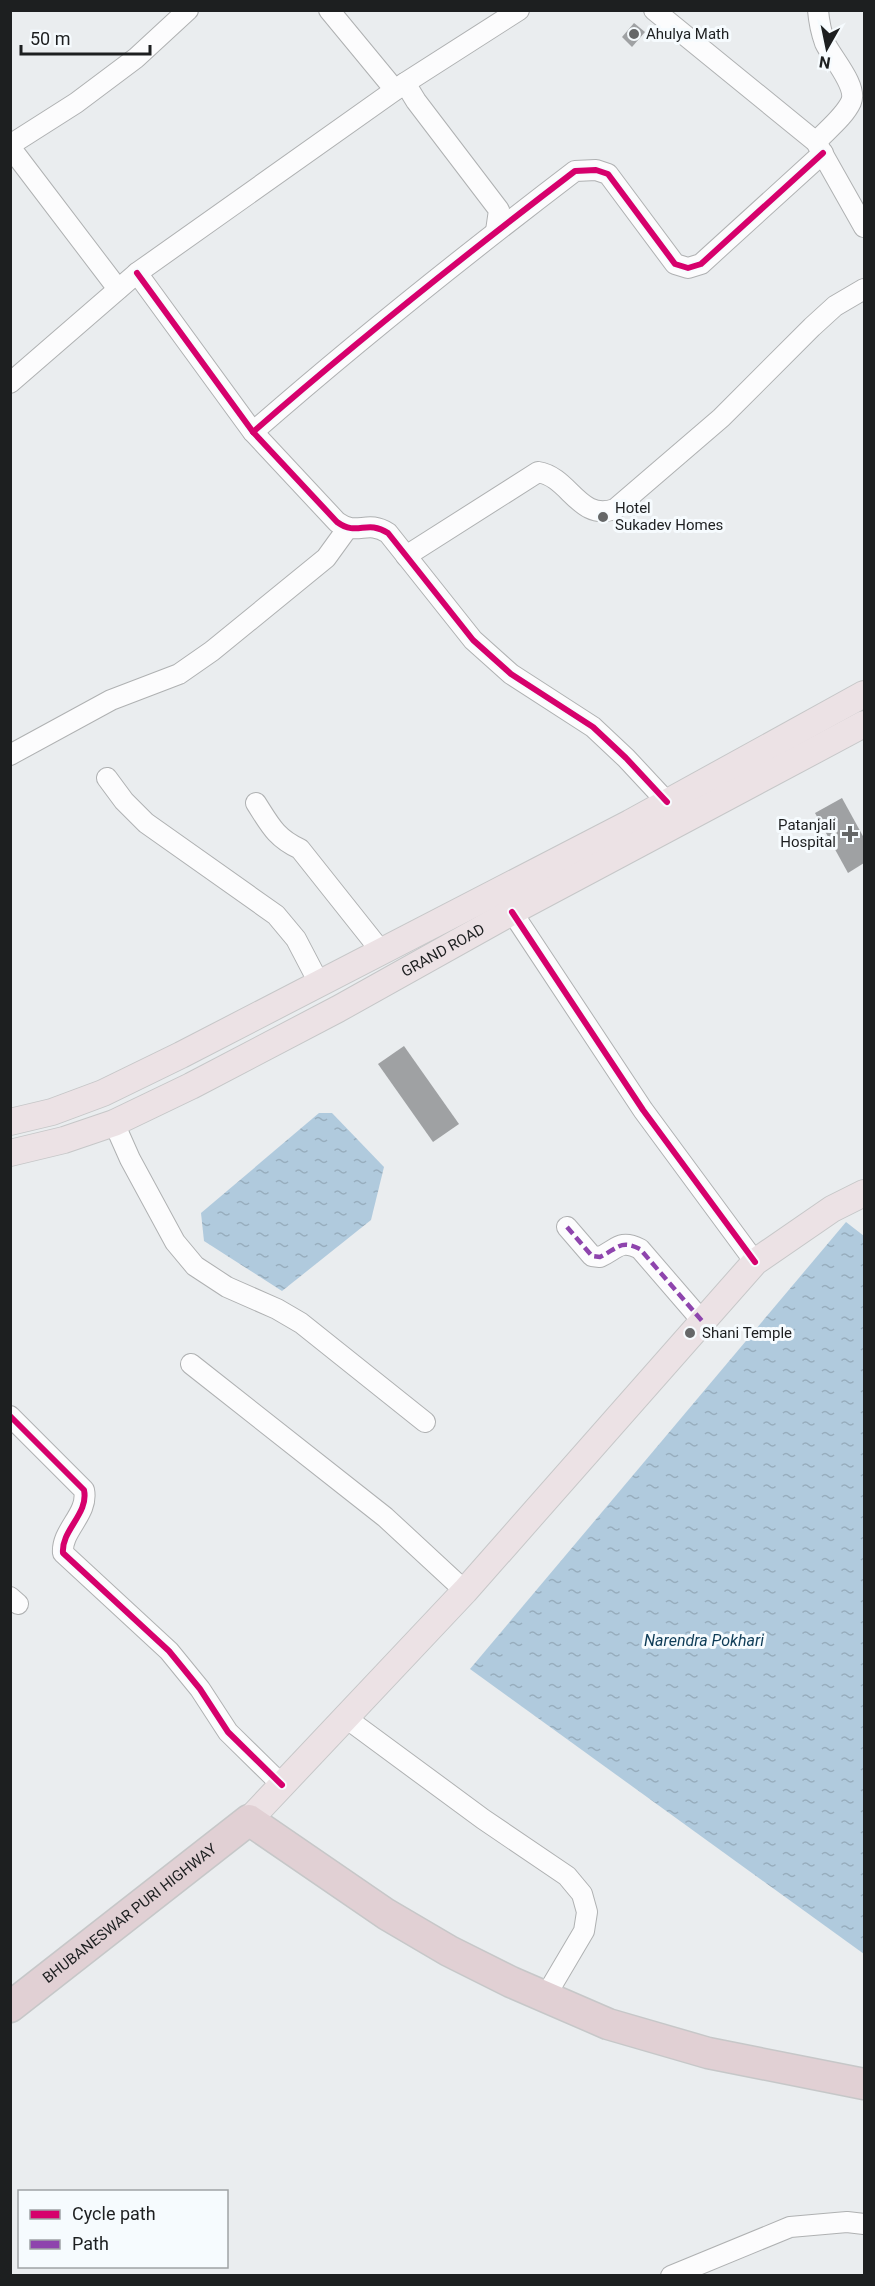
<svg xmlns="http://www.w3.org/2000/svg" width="875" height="2286" viewBox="0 0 875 2286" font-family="Roboto,sans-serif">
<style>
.water{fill:url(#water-ripples)}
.building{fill:#9fa1a3}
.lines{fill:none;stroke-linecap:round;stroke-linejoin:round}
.minor-casing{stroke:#afb1b2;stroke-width:22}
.major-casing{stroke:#c6c7c8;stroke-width:28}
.highway-casing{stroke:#c6c7c8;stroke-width:33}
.minor{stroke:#fcfcfd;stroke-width:20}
.major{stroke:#ece2e5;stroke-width:26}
.highway{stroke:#e1d0d4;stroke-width:30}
.quiet{stroke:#8e44ad;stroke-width:4.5;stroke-dasharray:9 4.5;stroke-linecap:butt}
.cycleway-casing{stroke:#f6fbfe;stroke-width:10}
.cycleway{stroke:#d6006c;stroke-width:6}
.poi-dot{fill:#656768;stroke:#f6fbfe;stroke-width:2}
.labels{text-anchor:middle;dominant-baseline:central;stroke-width:6;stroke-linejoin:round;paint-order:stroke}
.poi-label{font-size:15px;fill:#1d1f20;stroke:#f6fbfe;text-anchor:start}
.street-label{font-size:15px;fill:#1d1f20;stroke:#f6fbfe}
.water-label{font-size:16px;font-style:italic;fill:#0e3c57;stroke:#f6fbfe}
</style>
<defs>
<pattern id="water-ripples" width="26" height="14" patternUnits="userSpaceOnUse" patternTransform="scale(1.5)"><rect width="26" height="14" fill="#b0cadd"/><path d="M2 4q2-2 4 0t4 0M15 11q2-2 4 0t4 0" fill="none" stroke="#97adbd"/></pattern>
</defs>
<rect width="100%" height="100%" fill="#eaedef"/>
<!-- water -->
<g class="water">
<polygon points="319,1113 332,1113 384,1167 371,1220 282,1291 204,1241 201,1213"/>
<polygon points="846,1222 864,1236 864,1954 470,1669"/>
</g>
<!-- building -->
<g class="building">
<polygon points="634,23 645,32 632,47 622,37"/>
<polygon points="842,798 864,838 864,863 848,873 815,813"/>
<polygon points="404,1046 459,1124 433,1142 378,1064"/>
</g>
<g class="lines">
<!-- minor casing -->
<g class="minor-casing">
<g id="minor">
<polyline points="329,10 395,90"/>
<polyline points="654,10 816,142 864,227"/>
<polyline points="405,83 416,101 499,210 496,231"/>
<path d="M 816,142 C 827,130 844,117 851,102 C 858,86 832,58 825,43 C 821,32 819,22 818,10"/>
<polyline points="10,145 76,103 136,58 188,10"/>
<polyline points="10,147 118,289"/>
<path d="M 137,273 L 253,432 L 337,522 C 358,537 366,519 388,533 L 473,640 L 511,674 L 593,727 L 626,758 L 667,802"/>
<polyline points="10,383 137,273 405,83 519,10"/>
<path d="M 253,432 C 357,341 465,255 575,171 L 596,170 L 608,174 L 675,264 L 688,268 L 701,264 L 823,153"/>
<path d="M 406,556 L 538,472 C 570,477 579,522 615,509 L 721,418 L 812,327 L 835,306 L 864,289"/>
<polyline points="10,755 111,700 179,674 212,651 326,558 347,529"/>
<polyline points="107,778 124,801 146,823 276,915 296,939 319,983"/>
<path d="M 256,803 C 270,825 276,838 300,849 L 381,951"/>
<polyline points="512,912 643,1110 755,1262"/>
<polyline points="114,1123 130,1159 175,1242 195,1266 227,1287 277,1309 301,1323 425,1422"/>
<path d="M 567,1227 L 592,1256 L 600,1257 C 617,1249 620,1239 640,1249 L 703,1322"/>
<polyline points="191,1364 385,1517 465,1591"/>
<path d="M 10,1416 L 84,1490 C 89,1514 61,1530 63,1553 L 169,1651 L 200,1689 L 228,1732 L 282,1785"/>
<polyline points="10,1597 18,1604"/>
<polyline points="346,1718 483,1819 567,1876 582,1894 587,1912 584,1931 545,1997"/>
<polyline points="671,2276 790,2227 847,2222 864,2224"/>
</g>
</g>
<!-- major casing -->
<g class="major-casing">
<g id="major">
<polyline points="10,1122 52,1112 103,1093 181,1055 630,823 864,694"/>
<path id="s1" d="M 10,1153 L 64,1140 L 114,1123 L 191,1086 L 338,1009 L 517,909 L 864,724"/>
<polyline points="249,1820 465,1591 755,1262 832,1209 864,1193"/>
</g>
</g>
<!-- highway casing -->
<g class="highway-casing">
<g id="highway">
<path id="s2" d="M 10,2007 L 249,1820 L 386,1914 L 449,1951 L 511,1982 L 608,2024 L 708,2053 L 864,2084"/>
</g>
</g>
<!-- minor -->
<use href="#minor" class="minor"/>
<!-- major -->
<use href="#major" class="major"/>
<!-- highway -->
<use href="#highway" class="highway"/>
<!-- quiet -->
<path class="quiet" d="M 567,1227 L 592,1256 L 600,1257 C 617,1249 620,1239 640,1249 L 703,1322"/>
<!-- cycleway casing -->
<g class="cycleway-casing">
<g id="cycleway">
<path d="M 137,273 L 253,432 L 337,522 C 358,537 366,519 388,533 L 473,640 L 511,674 L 593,727 L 626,758 L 667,802"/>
<path d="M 253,432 C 357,341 465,255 575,171 L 596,170 L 608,174 L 675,264 L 688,268 L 701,264 L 823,153"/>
<polyline points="512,912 643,1110 755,1262"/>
<path d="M 10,1416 L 84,1490 C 89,1514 61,1530 63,1553 L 169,1651 L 200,1689 L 228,1732 L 282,1785"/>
</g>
</g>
<!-- cycleway -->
<use href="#cycleway" class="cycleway"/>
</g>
<!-- markers -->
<g class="poi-dot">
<circle cx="634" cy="34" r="6"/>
<circle cx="603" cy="517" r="6"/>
<path d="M847 825h6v6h6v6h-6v6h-6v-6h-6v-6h6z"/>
<circle cx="690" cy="1333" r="6"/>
</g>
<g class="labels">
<!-- poi labels -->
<g class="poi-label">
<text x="646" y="34">Ahulya Math</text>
<text x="615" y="508">Hotel<tspan x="615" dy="17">Sukadev Homes</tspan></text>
<text x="836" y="825" text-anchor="end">Patanjali<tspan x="836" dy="17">Hospital</tspan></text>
<text x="702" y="1333">Shani Temple</text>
</g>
<!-- street labels -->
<g class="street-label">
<text stroke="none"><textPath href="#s1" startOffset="480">GRAND ROAD</textPath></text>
<text stroke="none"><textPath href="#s2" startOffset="152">BHUBANESWAR PURI HIGHWAY</textPath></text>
</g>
<!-- water labels -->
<g class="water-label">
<text x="704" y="1640">Narendra Pokhari</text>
</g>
</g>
<!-- border -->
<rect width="875" height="2286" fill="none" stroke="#1d1f20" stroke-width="24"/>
<!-- legend -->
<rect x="18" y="2190" width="210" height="78" fill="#f6fbfe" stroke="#9fa3a5" stroke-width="1.5"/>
<rect x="30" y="2210" width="30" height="9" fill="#d6006c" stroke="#9fa3a5" stroke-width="1.5"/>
<text x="72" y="2220" font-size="18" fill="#1d1f20">Cycle path</text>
<rect x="30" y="2240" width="30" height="9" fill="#8e44ad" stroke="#9fa3a5" stroke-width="1.5"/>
<text x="72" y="2250" font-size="18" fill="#1d1f20">Path</text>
<!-- north arrow -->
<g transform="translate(827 48) rotate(189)" stroke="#f6fbfe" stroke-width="4.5" paint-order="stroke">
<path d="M0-4.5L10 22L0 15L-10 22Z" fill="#1d1f20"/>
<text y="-9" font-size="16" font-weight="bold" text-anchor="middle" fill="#1d1f20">N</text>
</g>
<!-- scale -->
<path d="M21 45v9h129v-9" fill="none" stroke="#1d1f20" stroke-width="3"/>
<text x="30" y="45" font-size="18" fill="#1d1f20" stroke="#f6fbfe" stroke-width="4.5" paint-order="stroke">50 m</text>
</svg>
